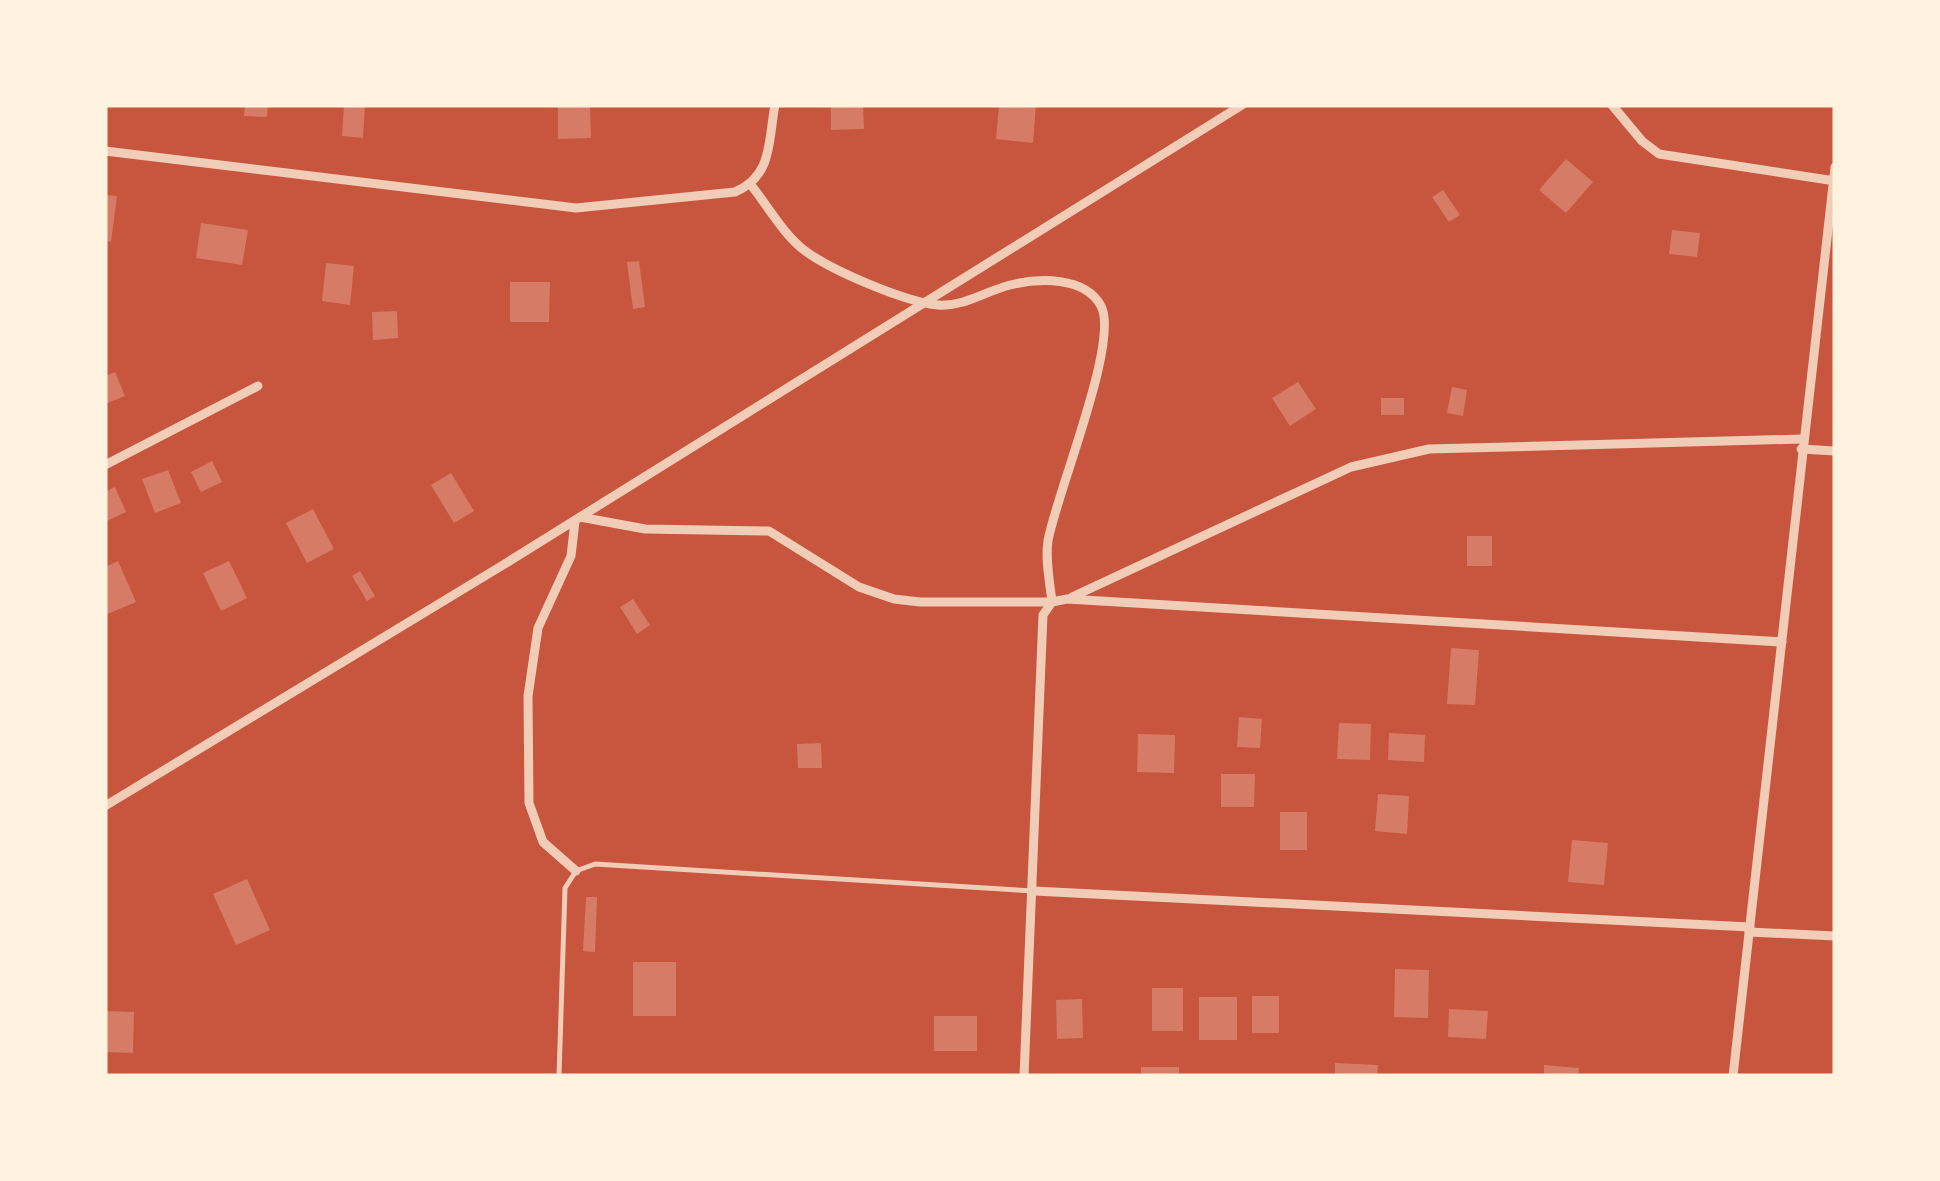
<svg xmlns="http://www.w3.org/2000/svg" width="1940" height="1181" viewBox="0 0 1940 1181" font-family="'Source Sans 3',sans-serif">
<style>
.building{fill:#d67c66}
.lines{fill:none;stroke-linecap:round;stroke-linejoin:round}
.service{stroke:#f1ccb7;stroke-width:5}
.minor{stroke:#f1ccb7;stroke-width:9}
</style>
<rect width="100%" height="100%" fill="#c8553d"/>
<!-- building -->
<g class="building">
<polygon points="245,105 268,105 267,117 244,116"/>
<polygon points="344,105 365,105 363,138 342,136"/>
<polygon points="558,105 590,105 591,138 558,139"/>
<polygon points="831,105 863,105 864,129 831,130"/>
<polygon points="999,105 1036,105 1033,143 996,139"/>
<polygon points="1566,159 1593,182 1566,213 1539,190"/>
<polygon points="1443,190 1460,215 1449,222 1432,197"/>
<polygon points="105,195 117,196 111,242 105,241"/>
<polygon points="201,223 248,230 242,265 196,258"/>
<polygon points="1672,230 1700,233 1697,257 1669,254"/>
<polygon points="639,261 645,307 633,309 627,262"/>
<polygon points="326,263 354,266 350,305 322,301"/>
<polygon points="510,282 550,282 549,322 510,322"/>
<polygon points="397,311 398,338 373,340 372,312"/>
<polygon points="115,372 125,396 105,404 105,376"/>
<polygon points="1298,382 1316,409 1290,426 1272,398"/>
<polygon points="1452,387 1467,390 1463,416 1447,413"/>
<rect x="1381" y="398" width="23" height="17"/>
<polygon points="212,461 222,482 201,492 191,472"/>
<polygon points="168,470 181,503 155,513 142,479"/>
<polygon points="451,473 474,511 454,523 431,485"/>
<polygon points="115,487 126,512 107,521 105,492"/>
<polygon points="313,509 334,549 307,563 286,523"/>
<rect x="1467" y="536" width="25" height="30"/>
<polygon points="118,561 136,602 105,615 105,567"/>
<polygon points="229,561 247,598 221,611 203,573"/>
<polygon points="360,571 375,596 367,601 352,576"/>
<polygon points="633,599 650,625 637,634 620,607"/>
<polygon points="1451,648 1479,650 1475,705 1447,704"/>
<polygon points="1239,717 1262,719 1260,748 1237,747"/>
<polygon points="1339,723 1371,724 1370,760 1337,759"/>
<polygon points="1389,733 1425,735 1424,762 1388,760"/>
<polygon points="1138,734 1175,735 1174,773 1137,772"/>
<polygon points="821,743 822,768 798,768 797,744"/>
<polygon points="1221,774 1255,774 1254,807 1221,807"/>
<polygon points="1378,794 1409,796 1407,834 1375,831"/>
<rect x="1280" y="812" width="27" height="38"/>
<polygon points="1572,840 1608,843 1604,885 1568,882"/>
<polygon points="247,879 270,930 236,945 213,894"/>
<polygon points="586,897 597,897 595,952 583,951"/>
<rect x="633" y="962" width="43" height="54"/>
<polygon points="1395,969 1429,970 1428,1018 1394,1017"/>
<rect x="1152" y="988" width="31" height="43"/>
<rect x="1252" y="996" width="27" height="37"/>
<rect x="1199" y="997" width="38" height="43"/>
<polygon points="1082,999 1083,1038 1057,1039 1056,1000"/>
<polygon points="1449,1009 1488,1011 1486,1039 1448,1037"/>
<polygon points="106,1011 134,1012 133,1053 105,1052"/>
<rect x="934" y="1016" width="43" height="35"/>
<polygon points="1335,1063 1378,1065 1377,1076 1335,1076"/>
<polygon points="1544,1065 1579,1068 1578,1076 1544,1076"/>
<rect x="1141" y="1067" width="38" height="9"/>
</g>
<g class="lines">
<!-- service -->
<polyline class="service" points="559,1076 565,888 576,871 595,864 1033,891"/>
<!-- minor -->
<g class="minor">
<polyline points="1612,105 1642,141 1659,154 1835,181"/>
<path d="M 105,151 L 576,208 L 735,192 C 773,176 768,141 775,105"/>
<polyline points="1801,449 1835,451"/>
<polyline points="105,465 258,386"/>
<path d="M 580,517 L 645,529 L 769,531 L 859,587 L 894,599 L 920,602 L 1052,602 C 1050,583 1045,560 1048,541 C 1056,494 1120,342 1101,306 C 1085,276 1038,278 1010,285 C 986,291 964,307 938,305 C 905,302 830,270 804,250 C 784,235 767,205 751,185"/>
<polyline points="575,521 571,556 538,628 528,696 529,803 543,842 576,871"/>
<polyline points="1072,597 1351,467 1429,449 1803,439"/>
<polyline points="105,806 503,565 1242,105"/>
<polyline points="1034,891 1750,927"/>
<polyline points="1749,932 1835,936"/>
<polyline points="1024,1076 1043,615 1052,602 1067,599 1782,642"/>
<polyline points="1733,1076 1835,167"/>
</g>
</g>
<!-- border -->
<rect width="1940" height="1181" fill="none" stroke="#fff3e0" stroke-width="215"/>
</svg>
